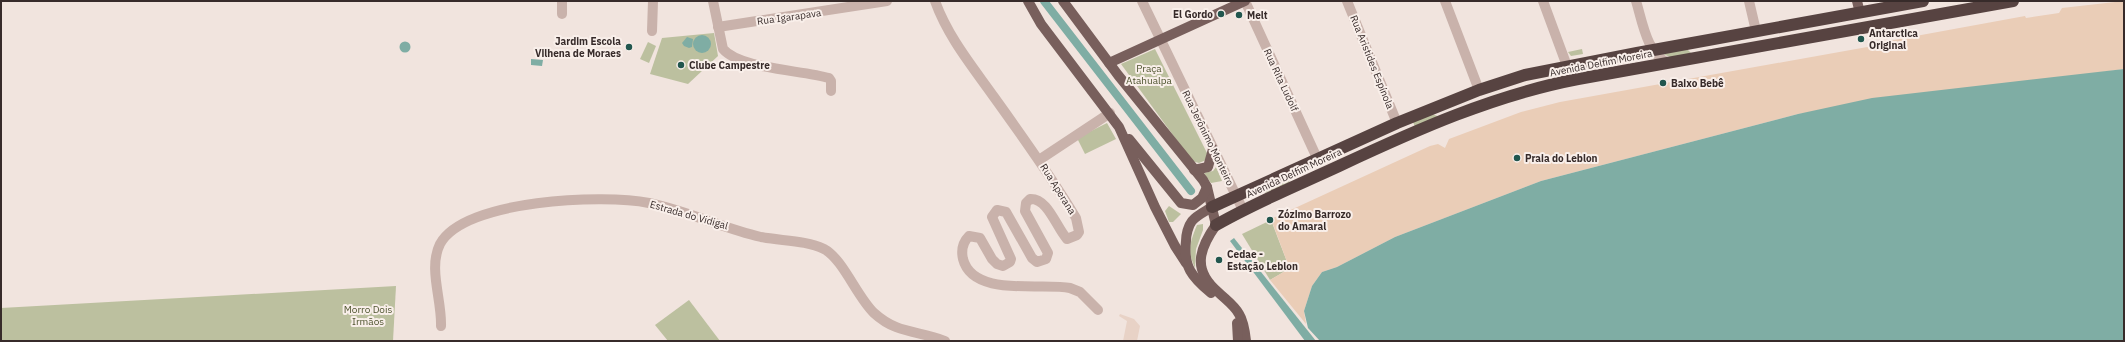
<svg xmlns="http://www.w3.org/2000/svg" width="2125" height="342" viewBox="0 0 2125 342" font-family="'IBM Plex Sans',sans-serif">
<style>
.green{fill:#bcc09f}
.sand{fill:#eacdb7}
.plaza{fill:#e8d2c6}
.water{fill:#7fada4}
.lines{fill:none;stroke-linecap:round;stroke-linejoin:round}
.canal{stroke:#7fada4;stroke-width:8}
.minor{stroke:#c9b2ab;stroke-width:10}
.major{stroke:#785f5c;stroke-width:10}
.highway{stroke:#574341;stroke-width:12}
.poi-dot{fill:#21564e;stroke:#f9efea;stroke-width:1.5}
.labels{text-anchor:middle;dominant-baseline:central;stroke-width:4;stroke-linejoin:round;paint-order:stroke}
.poi-label{font-size:10px;font-weight:bold;fill:#372b2a;stroke:#f9efea;text-anchor:start}
.street-label{font-size:10px;fill:#372b2a;stroke:#f9efea}
.park-label{font-size:10px;fill:#4e542f;stroke:#f9efea}
</style>
<rect width="100%" height="100%" fill="#f1e4de"/>
<!-- green -->
<g class="green">
<polygon points="714,33 718,56 688,84 650,74 662,38"/>
<polygon points="648,42 656,46 649,63 640,59"/>
<polygon points="1155,49 1207,153 1206,160 1199,163 1192,161 1121,64"/>
<polygon points="1582,49 1583,54 1571,56 1568,52"/>
<polygon points="1687,49 1692,54 1670,57 1663,54"/>
<polygon points="1432,114 1440,117 1415,127 1413,122"/>
<polygon points="1107,123 1116,139 1085,154 1077,138"/>
<polygon points="1216,167 1222,181 1211,183 1204,173 1213,171"/>
<polygon points="1284,179 1290,182 1265,193 1264,190 1254,194 1254,198 1252,194"/>
<polygon points="1169,206 1181,214 1173,222 1169,222 1165,211"/>
<polygon points="1271,220 1289,267 1287,270 1270,280 1242,234"/>
<path d="M 1203,224 L 1203,230 L 1196,249 L 1195,268 C 1187,251 1190,242 1197,225 Z"/>
<polygon points="396,286 393,341 1,341 1,308"/>
<polygon points="689,300 720,341 668,341 655,325"/>
</g>
<!-- sand -->
<polygon class="sand" points="2124,1 2124,69 1798,114 1541,181 1395,237 1337,267 1322,272 1312,286 1304,311 1306,324 1270,280 1287,270 1289,267 1271,219 1430,146 1438,144 1445,148 1449,139 1521,112 1560,102 1884,44 1883,42 2025,16 2026,18 2059,13 2062,8"/>
<!-- plaza -->
<polygon class="plaza" points="1120,314 1134,319 1140,326 1137,341 1123,341 1127,321 1119,316"/>
<!-- water -->
<g class="water">
<circle cx="702" cy="44" r="9"/>
<polygon points="687,37 693,39 692,47 689,48 684,46 682,43"/>
<circle cx="405" cy="47" r="5.5"/>
<polygon points="531,59 543,60 542,66 531,65"/>
<polygon points="2124,69 2124,341 1320,341 1308,328 1304,311 1312,286 1322,272 1337,267 1395,237 1541,181 1798,114 1872,98"/>
<polygon points="1234,238 1316,341 1305,341 1230,241"/>
</g>
<g class="lines">
<!-- canal -->
<polyline class="canal" points="1044,1 1191,191"/>
<!-- minor -->
<g class="minor">
<path d="M 713,1 L 723,49 C 740,69 802,70 829,78 L 831,81 L 831,91"/>
<path d="M 935,1 C 948,37 972,66 994,97 C 1022,136 1051,176 1076,218 L 1079,232 L 1077,235 L 1067,239 C 1056,227 1048,198 1030,199 L 1026,203 L 1025,211 L 1048,253 L 1046,259 L 1037,262 L 1032,258 L 1006,212 L 997,210 L 992,217 L 1011,259 L 1010,262 L 1003,266 L 997,264 L 992,259 L 980,238 L 969,236 C 963,242 961,250 963,259 C 973,298 1043,282 1070,288 L 1080,292 L 1098,310"/>
<polyline points="1142,1 1243,210"/>
<polyline points="1245,1 1317,158"/>
<polyline points="1347,1 1397,123"/>
<polyline points="1445,1 1479,90"/>
<polyline points="1543,1 1567,66"/>
<path d="M 1636,1 C 1642,20 1647,56 1669,63"/>
<polyline points="1749,1 1756,31"/>
<polyline points="562,14 562,1"/>
<polyline points="718,27 887,1"/>
<polyline points="652,31 653,1"/>
<polyline points="1039,160 1110,113"/>
<path d="M 441,326 C 442,300 428,268 440,244 C 464,199 605,194 649,203 C 687,211 723,228 761,237 C 781,241 806,240 824,249 C 843,259 857,297 874,313 C 898,335 919,330 945,341"/>
</g>
<!-- major -->
<g class="major">
<polyline points="1028,1 1041,24 1119,127 1155,207 1175,246 1186,263"/>
<path d="M 1063,1 L 1118,75 L 1203,180 L 1207,187 L 1216,225 C 1199,249 1192,270 1218,292 C 1225,299 1234,305 1239,314 C 1244,322 1245,332 1246,341"/>
<polyline points="1857,1 1860,13"/>
<polyline points="1109,63 1245,1"/>
<polyline points="1129,139 1181,203 1193,205 1202,198 1207,187"/>
<polyline points="1194,170 1208,167 1213,149"/>
<path d="M 1211,293 C 1192,277 1183,267 1186,241 C 1186,235 1188,226 1192,221 C 1197,215 1206,211 1212,207"/>
<polyline points="1237,323 1238,341"/>
</g>
<!-- highway -->
<g class="highway">
<polyline points="1212,207 1397,123 1479,90 1525,75 1637,53 1923,1"/>
<path d="M 1216,225 C 1256,202 1298,185 1339,166 C 1416,130 1494,95 1578,79 L 2013,1"/>
</g>
</g>
<!-- markers -->
<g class="poi-dot">
<circle cx="1221" cy="14" r="4"/>
<circle cx="1239" cy="15" r="4"/>
<circle cx="1861" cy="39" r="4"/>
<circle cx="629" cy="47" r="4"/>
<circle cx="681" cy="65" r="4"/>
<circle cx="1663" cy="83" r="4"/>
<circle cx="1517" cy="158" r="4"/>
<circle cx="1270" cy="220" r="4"/>
<circle cx="1219" cy="260" r="4"/>
</g>
<g class="labels">
<!-- poi labels -->
<g class="poi-label">
<text x="1213" y="14" text-anchor="end">El Gordo</text>
<text x="1247" y="15">Melt</text>
<text x="1869" y="33">Antarctica<tspan x="1869" dy="12">Original</tspan></text>
<text x="621" y="41" text-anchor="end">Jardim Escola<tspan x="621" dy="12">Vilhena de Moraes</tspan></text>
<text x="689" y="65">Clube Campestre</text>
<text x="1671" y="83">Baixo Bebê</text>
<text x="1525" y="158">Praia do Leblon</text>
<text x="1278" y="214">Zózimo Barrozo<tspan x="1278" dy="12">do Amaral</tspan></text>
<text x="1227" y="254">Cedae -<tspan x="1227" dy="12">Estação Leblon</tspan></text>
</g>
<!-- street labels -->
<g class="street-label">
<text transform="translate(789 17) rotate(-8)">Rua Igarapava</text>
<text transform="translate(1372 62) rotate(68)">Rua Aristides Espínola</text>
<text transform="translate(1601 63) rotate(-11)">Avenida Delfim Moreira</text>
<text transform="translate(1281 80) rotate(65)">Rua Rita Ludolf</text>
<text transform="translate(1208 138) rotate(64)">Rua Jerônimo Monteiro</text>
<text transform="translate(1294 173) rotate(-25)">Avenida Delfim Moreira</text>
<text transform="translate(1058 189) rotate(58)">Rua Aperana</text>
<text transform="translate(689 215) rotate(16)">Estrada do Vidigal</text>
</g>
<!-- park labels -->
<g class="park-label">
<text x="1149" y="68">Praça<tspan x="1149" dy="12">Atahualpa</tspan></text>
<text x="368" y="309">Morro Dois<tspan x="368" dy="12">Irmãos</tspan></text>
</g>
</g>
<!-- border -->
<rect width="2125" height="342" fill="none" stroke="#372b2a" stroke-width="4"/>
</svg>
